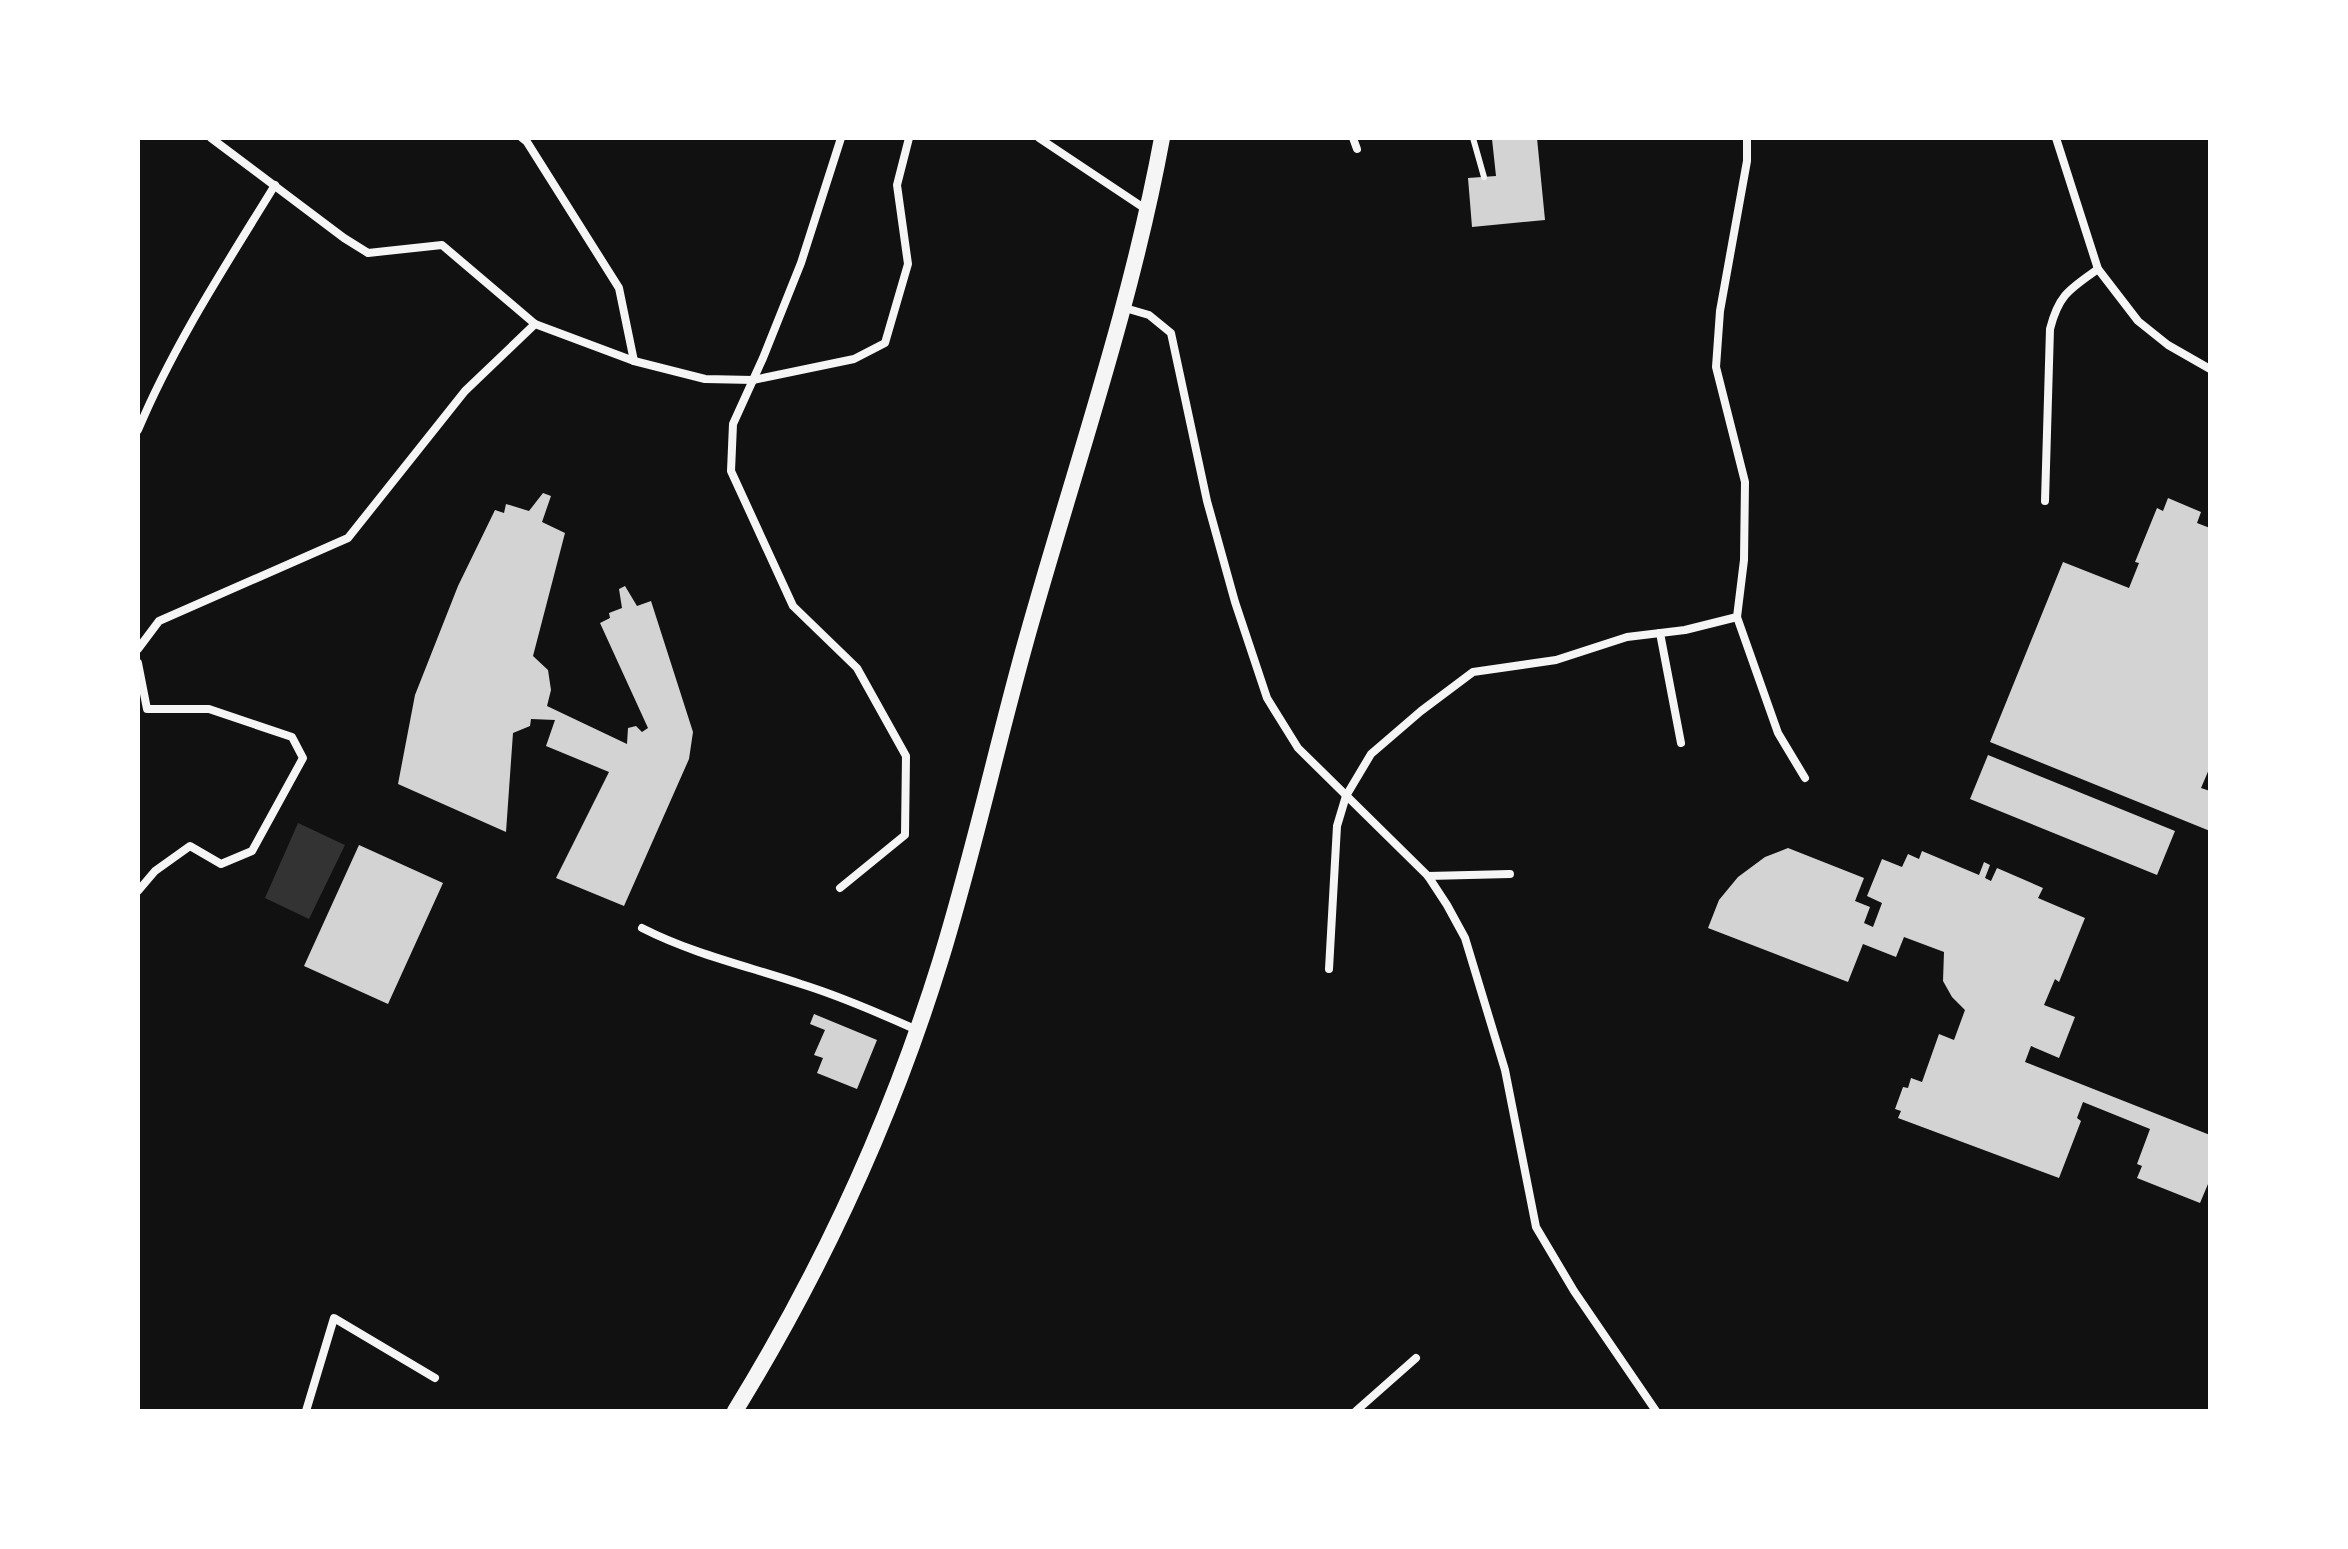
<svg xmlns="http://www.w3.org/2000/svg" width="2348" height="1549" viewBox="0 0 2348 1549" font-family="'Alegreya Sans',sans-serif">
<style>
.water{fill:#333}
.building{fill:#d3d3d3}
.lines{fill:none;stroke-linecap:round;stroke-linejoin:round}
.service{stroke:#f5f5f5;stroke-width:6}
.minor{stroke:#f5f5f5;stroke-width:8}
.secondary{stroke:#f5f5f5;stroke-width:16}
</style>
<rect width="100%" height="100%" fill="#111"/>
<!-- water -->
<polygon class="water" points="298,823 345,845 309,919 265,898"/>
<!-- building -->
<g class="building">
<polygon points="1537,138 1545,220 1472,227 1468,178 1496,176 1492,139"/>
<polygon points="543,493 551,496 542,522 565,533 533,656 548,670 551,690 547,706 627,744 628,728 636,726 642,732 648,728 600,623 610,618 609,613 622,608 619,589 625,586 637,606 651,601 693,732 689,759 624,906 556,878 609,772 546,746 555,720 531,719 530,726 513,733 506,832 398,784 415,695 458,586 495,510 504,513 506,504 529,511"/>
<polygon points="2168,498 2201,512 2197,523 2210,528 2210,767 2201,788 2210,791 2210,831 1990,742 2063,562 2129,588 2139,563 2135,562 2157,508 2163,511"/>
<polygon points="1988,755 2175,831 2157,875 1970,799"/>
<polygon points="359,845 443,883 388,1004 304,966"/>
<polygon points="1788,848 1864,878 1855,901 1870,907 1864,923 1873,927 1882,903 1867,896 1882,859 1902,867 1908,854 1919,859 1922,851 1979,875 1984,862 1990,865 1985,878 1991,881 1997,868 2043,888 2038,898 2085,918 2059,982 2055,979 2044,1005 2075,1017 2059,1058 2031,1046 2025,1062 2210,1135 2210,1185 2208,1184 2200,1203 2137,1178 2142,1166 2137,1164 2150,1129 2083,1102 2077,1118 2081,1121 2059,1178 1898,1118 1901,1111 1895,1109 1903,1087 1908,1088 1911,1078 1922,1082 1939,1034 1954,1040 1965,1010 1952,997 1943,981 1944,952 1904,937 1896,957 1863,944 1848,982 1708,928 1719,900 1738,877 1765,857"/>
<polygon points="814,1014 877,1040 857,1089 817,1073 823,1058 814,1055 825,1030 810,1024"/>
</g>
<g class="lines">
<!-- service -->
<polyline class="service" points="1473,138 1484,177"/>
<!-- minor -->
<g class="minor">
<polyline points="211,138 344,238 368,253 442,245 535,324"/>
<polyline points="522,138 527,142 619,288 634,361"/>
<polyline points="1039,138 1147,210"/>
<polyline points="1353,138 1357,149"/>
<polyline points="2056,138 2098,269 2138,321 2168,345 2210,369"/>
<polyline points="1125,308 1149,315 1171,333 1207,501 1235,602 1267,698 1298,748 1428,876 1447,905 1465,938 1505,1070 1536,1227 1574,1291 1656,1411"/>
<path d="M 138,430 C 174,344 226,265 275,185"/>
<path d="M 2045,501 L 2050,329 C 2059,294 2070,289 2098,269"/>
<polyline points="1737,617 1778,733 1805,778"/>
<polyline points="1660,633 1681,743"/>
<polyline points="138,649 159,621 348,538 465,391 535,324 634,361 705,379 753,380 854,359 885,343 908,264 897,185 909,138"/>
<polyline points="138,663 147,709 209,709 292,737 303,758 252,851 221,864 190,846 155,871 138,891"/>
<polyline points="1428,876 1510,874"/>
<polyline points="840,888 905,835 906,756 857,668 793,606 731,471 733,424 763,358 801,263 841,138"/>
<path d="M 642,928 C 693,954 747,966 801,984 C 840,996 879,1013 917,1030"/>
<polyline points="1329,969 1337,826 1346,796 1371,754 1421,711 1473,672 1556,660 1627,637 1685,630 1737,617 1744,560 1745,482 1716,367 1720,311 1747,161 1747,138"/>
<polyline points="306,1411 334,1318 435,1378"/>
<polyline points="1356,1411 1416,1358"/>
</g>
<!-- secondary -->
<path class="secondary" d="M 735,1411 C 823,1268 890,1123 940,962 C 972,859 995,753 1024,648 C 1071,478 1130,312 1162,138"/>
</g>
<!-- border -->
<rect width="2348" height="1549" fill="none" stroke="#ffffff" stroke-width="280"/>
</svg>
